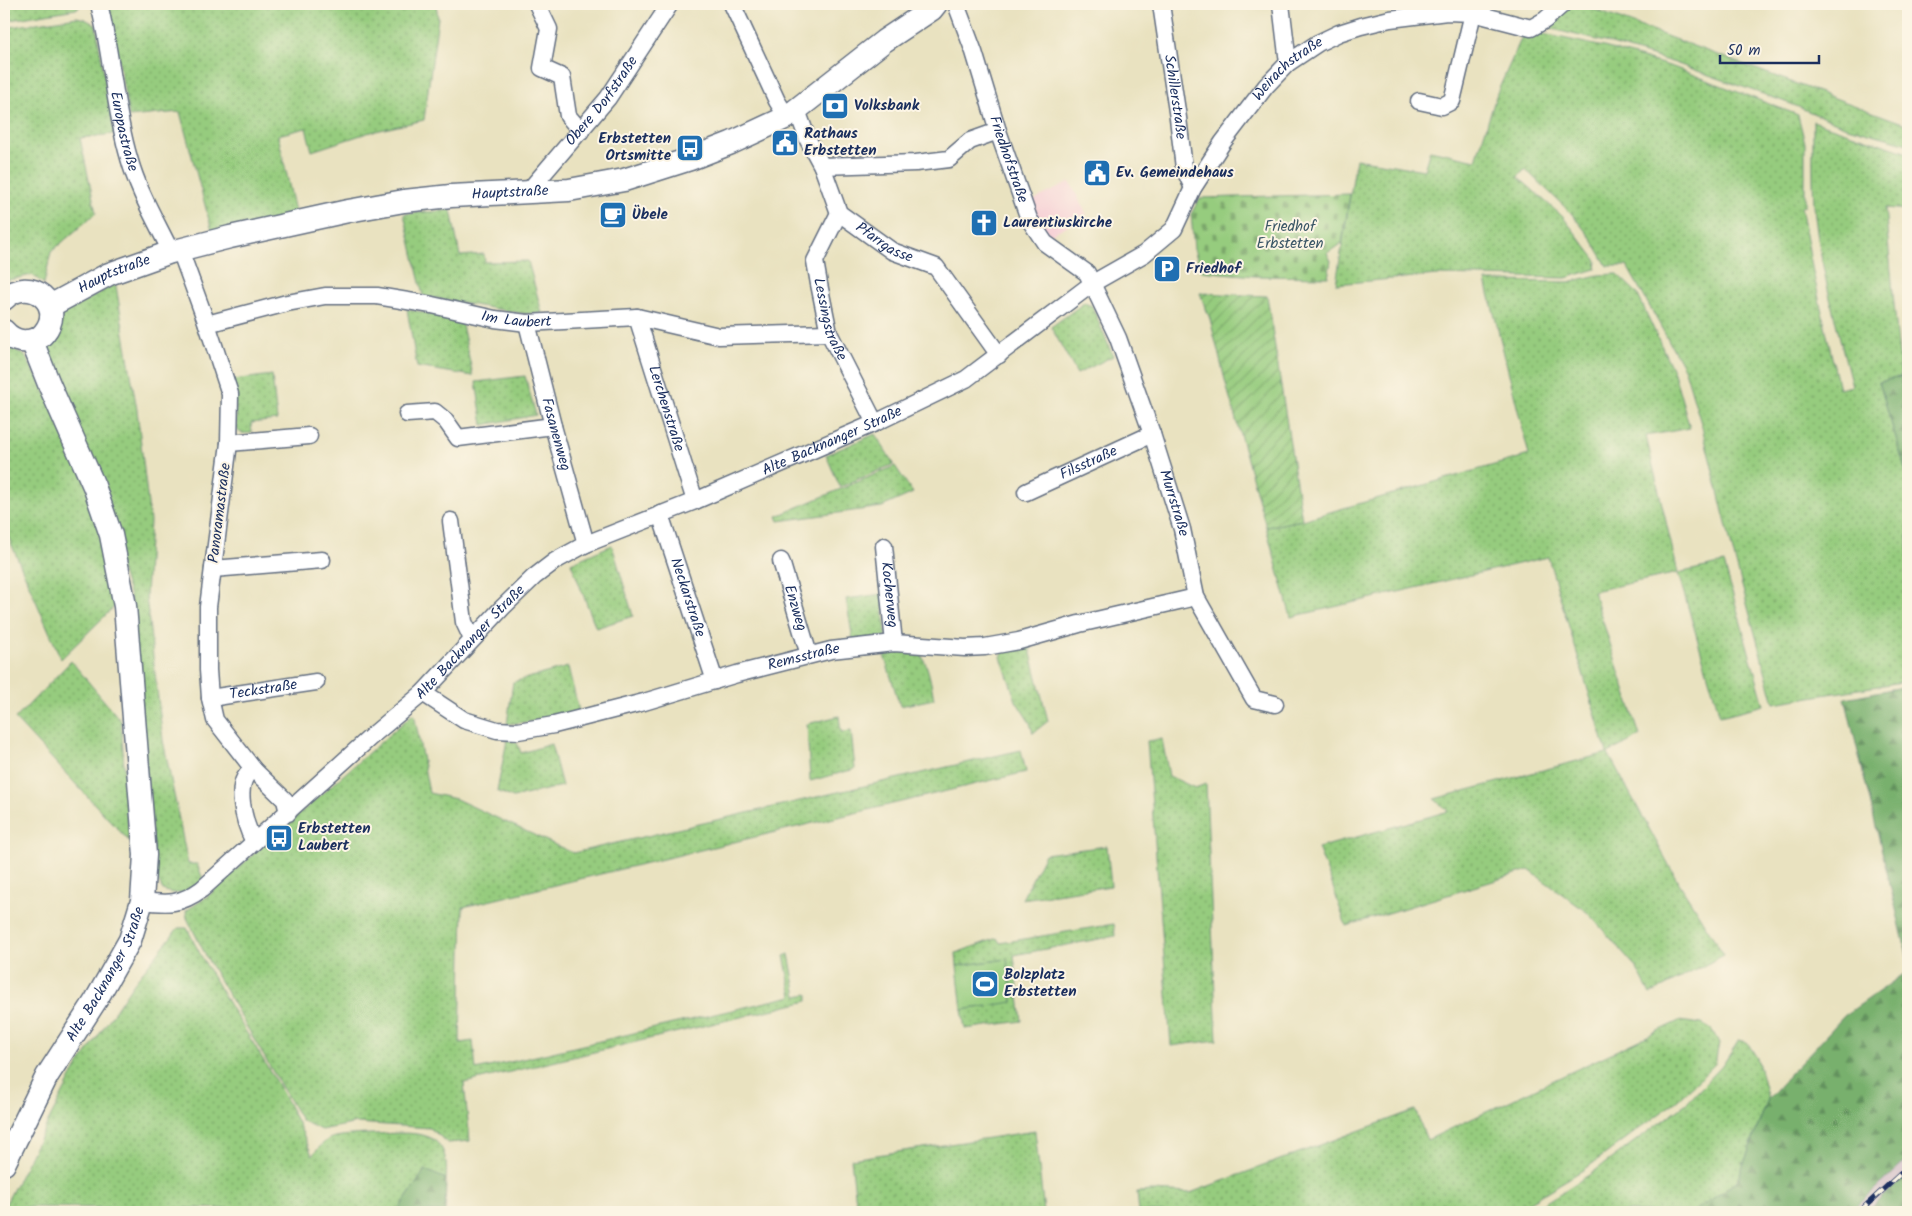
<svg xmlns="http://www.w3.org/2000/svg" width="1912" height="1216" viewBox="0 0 1912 1216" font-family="Kalam,sans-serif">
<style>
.built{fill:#f6cfd5}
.railway{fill:#d1bdc8}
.grass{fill:url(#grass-dots);stroke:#587e6e}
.forest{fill:url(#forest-firs);stroke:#4a7066}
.cemetery{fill:url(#cemetery-stones);stroke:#587e6e}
.garden{fill:url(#garden-furrows);stroke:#587e6e}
.pitch{fill:#96cc7e;stroke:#587e6e}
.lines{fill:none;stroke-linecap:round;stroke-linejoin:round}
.street-casing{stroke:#636e80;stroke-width:19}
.secondary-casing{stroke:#636e80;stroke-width:25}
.street{stroke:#fff;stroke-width:16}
.secondary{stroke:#fff;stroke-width:22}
.rail-casing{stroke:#1b2f5e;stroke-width:5.5}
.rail{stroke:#fcf5e5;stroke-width:4;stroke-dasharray:11;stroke-linecap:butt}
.labels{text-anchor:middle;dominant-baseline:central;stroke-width:4;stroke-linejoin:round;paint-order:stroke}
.street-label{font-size:15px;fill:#1b2f5e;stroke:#fcf5e5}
.poi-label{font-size:15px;font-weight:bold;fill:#1b2f5e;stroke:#fcf5e5;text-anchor:start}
.park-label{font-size:15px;fill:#3a5666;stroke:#fcf5e5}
</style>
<defs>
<pattern id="grass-dots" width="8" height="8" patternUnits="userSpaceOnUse" patternTransform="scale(1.25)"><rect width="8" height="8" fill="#96cc7e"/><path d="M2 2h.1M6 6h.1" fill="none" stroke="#7aa66a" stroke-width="1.8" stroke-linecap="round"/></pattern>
<pattern id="forest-firs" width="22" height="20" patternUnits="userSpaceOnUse" patternTransform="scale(1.25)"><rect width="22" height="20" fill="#78b06d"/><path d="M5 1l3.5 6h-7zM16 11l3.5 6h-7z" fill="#62905d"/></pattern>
<pattern id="cemetery-stones" width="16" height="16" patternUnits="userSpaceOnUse" patternTransform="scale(1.25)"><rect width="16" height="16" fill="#96cc7e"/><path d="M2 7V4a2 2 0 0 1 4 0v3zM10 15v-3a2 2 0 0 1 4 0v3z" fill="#7aa66a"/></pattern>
<pattern id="garden-furrows" width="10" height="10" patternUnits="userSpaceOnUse" patternTransform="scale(1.25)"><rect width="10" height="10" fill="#96cc7e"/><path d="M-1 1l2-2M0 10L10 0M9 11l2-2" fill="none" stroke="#7aa66a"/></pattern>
</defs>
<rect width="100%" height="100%" fill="#fcf5e5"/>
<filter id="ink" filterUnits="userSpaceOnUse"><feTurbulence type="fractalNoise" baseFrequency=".02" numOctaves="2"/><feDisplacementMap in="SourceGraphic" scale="10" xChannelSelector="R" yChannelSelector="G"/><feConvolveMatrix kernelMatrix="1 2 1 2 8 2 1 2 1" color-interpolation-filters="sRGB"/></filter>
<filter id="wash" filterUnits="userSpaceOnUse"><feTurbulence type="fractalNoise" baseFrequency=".0096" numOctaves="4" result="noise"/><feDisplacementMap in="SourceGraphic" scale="20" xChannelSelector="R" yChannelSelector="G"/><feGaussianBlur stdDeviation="1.12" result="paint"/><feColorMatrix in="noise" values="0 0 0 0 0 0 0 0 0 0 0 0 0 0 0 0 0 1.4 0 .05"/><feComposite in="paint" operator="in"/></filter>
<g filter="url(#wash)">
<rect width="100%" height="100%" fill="#e9e2c0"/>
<!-- built -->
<polygon class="built" points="1070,182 1087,215 1046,237 1028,203"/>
<!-- railway -->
<polygon class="railway" points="1908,1159 1908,1173 1866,1212 1851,1212"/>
<!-- grass -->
<g class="grass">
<polygon points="4,4 83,4 76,9 4,21"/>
<polygon points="120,4 436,4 438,18 424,120 367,133 312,151 306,128 278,135 296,216 213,235 180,112 129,117 109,7"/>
<polygon points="1570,4 1579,4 1908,125 1908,144 1844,126 1791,104 1675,63 1605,42 1552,29 1551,25"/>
<polygon points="77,17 85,19 96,25 114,134 80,138 96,213 51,252 44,284 32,275 4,281 4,28"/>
<path d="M 1525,30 L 1604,47 L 1673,67 L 1798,115 L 1805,143 L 1805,205 L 1801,206 L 1812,267 L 1839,389 L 1852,386 C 1838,330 1822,274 1815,217 C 1812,185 1813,153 1813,121 L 1908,153 L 1908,210 L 1885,208 L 1901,377 L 1879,382 L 1908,479 L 1908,681 L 1774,703 L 1735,560 L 1702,427 L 1685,370 L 1627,266 L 1607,266 L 1591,238 L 1571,213 L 1525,169 L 1518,177 L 1563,217 L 1597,261 L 1596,269 L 1566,278 L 1437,275 L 1336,284 L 1356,159 L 1424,170 L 1430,150 L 1476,160 L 1497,93 Z"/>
<polygon points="451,210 460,256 484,254 485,262 528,261 542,313 525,314 423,296 404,214"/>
<polygon points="1617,274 1637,293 1674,373 1690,428 1646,436 1678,573 1724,563 1764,705 1720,716 1678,573 1593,591 1640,736 1608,753 1676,878 1724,955 1650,994 1636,967 1587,912 1529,870 1346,926 1331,881 1318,848 1449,811 1434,799 1607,753 1548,557 1291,617 1266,527 1302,520 1529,455 1486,281 1569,282 1598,275"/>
<path d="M 113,285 L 116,286 L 137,410 L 150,521 L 146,597 L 163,740 L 188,864 L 197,864 L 203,879 C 191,890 180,898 163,890 L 156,877 L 130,596 L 48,356 L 48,345 L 62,315 Z"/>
<polygon points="1084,303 1092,306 1113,356 1077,374 1051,327"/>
<polygon points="407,309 461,320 473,376 417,367"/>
<polygon points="4,343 25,356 41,383 92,497 118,603 61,659 4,527"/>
<path d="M 272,375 L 277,420 L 251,423 L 252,433 C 246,433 240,435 237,429 L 233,380 Z"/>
<polygon points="525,376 536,415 483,425 476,382"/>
<polygon points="875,434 894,464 840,487 826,455"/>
<polygon points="895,466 913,493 882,507 779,521 777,516"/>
<polygon points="612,545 633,616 596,628 571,563"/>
<polygon points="882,594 886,634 885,637 853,640 846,599"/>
<polygon points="1029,646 1048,721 1033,733 1030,723 1016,701 1001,657 1003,652"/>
<path d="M 913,651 L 920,653 C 929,666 931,684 934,699 L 900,706 L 883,652 Z"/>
<polygon points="71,661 121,721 129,841 15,719"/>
<polygon points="568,667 579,711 548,720 507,724 513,682"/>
<polygon points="414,713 429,793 456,799 573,853 1021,750 1026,772 463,907 460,1043 473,1041 476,1070 792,996 784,956 789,954 797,996 808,994 808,1001 464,1083 470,1141 448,1143 430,1128 357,1123 321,1130 301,1120 209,962 187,918 186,911 208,896 268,841 275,848 289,836 283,828"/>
<polygon points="839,716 841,732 851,731 855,769 810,781 807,724"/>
<polygon points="1162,739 1169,776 1195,788 1206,784 1217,1040 1171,1046 1147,741"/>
<polygon points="507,740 517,742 521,753 551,744 562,786 513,798 497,791"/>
<polygon points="1107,846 1111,886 1022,899 1045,854"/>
<polygon points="1114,924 1115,936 1014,955 1022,1021 965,1029 962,1010 1013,1001 1007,959 957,966 956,953 997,938 1000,943"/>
<path d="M 178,928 L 187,928 C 224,1006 280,1074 312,1155 C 317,1151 323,1142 329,1139 C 337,1135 365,1134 375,1134 C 412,1133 451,1126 446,1179 L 425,1171 L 397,1212 L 282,1212 L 281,1209 L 4,1207 L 74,1072 L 133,984 Z"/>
<polygon points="1679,1021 1702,1024 1712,1030 1719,1043 1715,1064 1678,1100 1588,1167 1513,1212 1139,1212 1137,1192 1152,1191 1190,1193 1415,1110 1427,1140"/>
<polygon points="1739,1040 1747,1042 1757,1058 1768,1099 1737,1182 1693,1212 1530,1212 1592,1173 1688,1102 1722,1066"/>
<polygon points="1035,1131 1044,1212 857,1212 851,1159"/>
</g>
<!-- forest -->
<g class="forest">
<polygon points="1908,375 1908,479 1879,382"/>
<polygon points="1908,686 1908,959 1845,698"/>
<polygon points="1908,971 1908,1159 1851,1212 1693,1212 1737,1182 1768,1099 1791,1073 1844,1016"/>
<polygon points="425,1170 446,1179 445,1212 397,1212"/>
<polygon points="1908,1173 1908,1212 1866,1212"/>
</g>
<!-- cemetery -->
<polygon class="cemetery" points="1350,194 1342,243 1327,253 1331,261 1328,277 1254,276 1201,271 1194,249 1191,214 1200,198"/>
<!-- garden -->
<polygon class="garden" points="1200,293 1267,296 1302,520 1266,527 1226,384 1210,319"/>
<!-- pitch -->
<polygon class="pitch" points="1007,959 1013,1002 962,1010 957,966"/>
</g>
<g filter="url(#ink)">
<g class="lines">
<!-- street casing -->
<g class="street-casing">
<g id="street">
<path id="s1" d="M 99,4 C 112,55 114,108 129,158 C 138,191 156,221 171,252"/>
<polyline points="537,4 549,29 542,68 562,77 568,116 581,131"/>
<polyline points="732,4 777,101 787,117"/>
<path id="s2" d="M 956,4 L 974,52 L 998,131 L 1029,219 L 1045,243 L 1087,273 L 1118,338 L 1152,434 L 1182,529 L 1196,597 L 1254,699 L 1275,704"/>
<path id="s3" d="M 1161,4 L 1178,118 L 1184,168 L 1193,188"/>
<polyline points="1281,4 1288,63"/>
<polyline points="1419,101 1442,106 1452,101 1473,13"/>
<path id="s4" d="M 797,110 L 808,140 L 822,166 L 839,213 L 892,251 L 936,267 L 999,355"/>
<polyline points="822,166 916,163 949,159 970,141 998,131"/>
<path id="s5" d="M 526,194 L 608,98 L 670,4"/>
<path id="s6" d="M 839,213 L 815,261 L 819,284 L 829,333 L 875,423"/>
<polyline points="180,250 207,324 230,394 229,443 208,607 208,670 210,698 215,720 254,770 285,800 288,813"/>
<path id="s7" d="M 637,317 L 695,501"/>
<path id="s8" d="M 527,323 L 553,426 L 586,544"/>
<path id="s9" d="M 207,324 L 287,303 L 325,296 L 377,296 L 432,305 L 495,319 L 527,323 L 637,317 L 719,336 L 829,333"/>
<polyline points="407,414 435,412 446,421 458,438 553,426"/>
<polyline points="229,443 309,436"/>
<path id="s10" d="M 1026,492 L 1152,434"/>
<path id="s11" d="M 660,514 L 715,681"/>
<polyline points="451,521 464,622 472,639"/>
<path id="s12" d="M 884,546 L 894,643"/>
<path id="s13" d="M 781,561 L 809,655"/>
<polyline points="213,569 322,560"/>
<path id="s14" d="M 423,693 L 464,720 L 497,730 L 518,731 L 554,725 L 644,702 L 737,674 L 831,650 L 894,643 L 965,648 L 985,647 L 1019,641 L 1079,624 L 1196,597"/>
<path id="s15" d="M 210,698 L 316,682"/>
<path d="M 254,770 C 231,779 245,825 254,842"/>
<path id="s16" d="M 142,901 C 168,904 180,905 202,889 L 374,734 L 423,693 L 502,608 L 534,577 L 555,561 L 586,544 L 695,501 L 875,423 L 966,379 L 1093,283 L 1144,254 L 1174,229 L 1193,188 L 1223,142 L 1266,86 L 1288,63 L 1318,43 L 1339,33 L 1361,26 L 1390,19 L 1447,12 L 1473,13 L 1531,28 L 1545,20 L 1563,4"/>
</g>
</g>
<!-- secondary casing -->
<g class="secondary-casing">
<g id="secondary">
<path d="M 4,299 C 30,274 67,305 44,333 C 40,338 33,341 27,341 C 17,342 10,338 4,331"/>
<path id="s17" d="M 50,306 L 109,274 L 171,252 L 230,237 L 348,211 L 404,201 L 451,196 L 569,190 L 624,180 L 690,159 L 731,143 L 787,117 L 884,41 L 932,9 L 936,4"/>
<path id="s18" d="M 4,1164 L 47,1076 L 96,1000 L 130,940 L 142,901 L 145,855 L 125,606 L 111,535 L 94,486 L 49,384 L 32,341"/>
</g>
</g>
<!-- street -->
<use href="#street" class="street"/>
<!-- secondary -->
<use href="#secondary" class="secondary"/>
<!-- rail casing -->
<g class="rail-casing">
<polyline id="rail" points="1859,1212 1908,1167"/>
</g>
<!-- rail -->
<use href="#rail" class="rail"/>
</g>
</g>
<!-- icons -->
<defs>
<g id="bank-square" transform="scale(1.4375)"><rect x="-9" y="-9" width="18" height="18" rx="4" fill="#1f6fb2" stroke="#fcf5e5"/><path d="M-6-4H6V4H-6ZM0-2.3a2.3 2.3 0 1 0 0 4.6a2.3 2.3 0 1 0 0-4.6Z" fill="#fff"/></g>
<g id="civic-square" transform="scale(1.4375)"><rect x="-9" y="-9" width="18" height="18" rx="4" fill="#1f6fb2" stroke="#fcf5e5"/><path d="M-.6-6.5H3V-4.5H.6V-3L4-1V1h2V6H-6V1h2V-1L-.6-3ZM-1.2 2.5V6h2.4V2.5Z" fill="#fff"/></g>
<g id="bus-square" transform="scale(1.4375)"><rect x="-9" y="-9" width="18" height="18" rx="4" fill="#1f6fb2" stroke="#fcf5e5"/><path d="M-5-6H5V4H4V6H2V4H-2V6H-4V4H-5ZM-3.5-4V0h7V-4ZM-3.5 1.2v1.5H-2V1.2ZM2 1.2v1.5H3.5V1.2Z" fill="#fff"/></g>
<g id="cafe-square" transform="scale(1.4375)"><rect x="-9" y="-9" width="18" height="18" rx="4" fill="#1f6fb2" stroke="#fcf5e5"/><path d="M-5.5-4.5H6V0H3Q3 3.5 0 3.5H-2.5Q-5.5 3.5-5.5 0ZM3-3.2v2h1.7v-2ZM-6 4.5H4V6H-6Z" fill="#fff"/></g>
<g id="church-square" transform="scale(1.4375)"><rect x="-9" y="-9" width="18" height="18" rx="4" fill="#1f6fb2" stroke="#fcf5e5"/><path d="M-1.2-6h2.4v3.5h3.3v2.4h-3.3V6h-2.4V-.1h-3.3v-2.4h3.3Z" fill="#fff"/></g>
<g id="parking-square" transform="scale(1.4375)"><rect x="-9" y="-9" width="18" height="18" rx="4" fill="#1f6fb2" stroke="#fcf5e5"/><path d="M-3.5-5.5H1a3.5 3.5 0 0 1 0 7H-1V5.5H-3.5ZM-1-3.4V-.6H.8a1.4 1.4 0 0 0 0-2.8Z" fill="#fff"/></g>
<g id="stadium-square" transform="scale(1.4375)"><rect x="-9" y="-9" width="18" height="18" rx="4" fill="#1f6fb2" stroke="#fcf5e5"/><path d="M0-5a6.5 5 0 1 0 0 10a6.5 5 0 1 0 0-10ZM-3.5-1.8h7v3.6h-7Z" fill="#fff"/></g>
</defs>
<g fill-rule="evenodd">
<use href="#bank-square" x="835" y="106"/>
<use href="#civic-square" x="785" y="143"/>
<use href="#bus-square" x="690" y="148"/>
<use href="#civic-square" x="1097" y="173"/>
<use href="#cafe-square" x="613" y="215"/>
<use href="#church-square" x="984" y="223"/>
<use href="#parking-square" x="1167" y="269"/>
<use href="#bus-square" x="279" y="838"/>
<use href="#stadium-square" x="985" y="984"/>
</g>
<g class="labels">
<!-- street labels -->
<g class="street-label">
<text stroke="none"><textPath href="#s16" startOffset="1451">Weirachstraße</textPath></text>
<text stroke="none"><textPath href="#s3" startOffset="94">Schillerstraße</textPath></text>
<text stroke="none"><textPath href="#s5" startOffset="120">Obere Dorfstraße</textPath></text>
<text stroke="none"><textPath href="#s1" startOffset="130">Europastraße</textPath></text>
<text stroke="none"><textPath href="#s2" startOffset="164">Friedhofstraße</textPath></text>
<text stroke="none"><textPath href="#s17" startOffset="478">Hauptstraße</textPath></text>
<text stroke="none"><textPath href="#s4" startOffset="166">Pfarrgasse</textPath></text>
<text stroke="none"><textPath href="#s17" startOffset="72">Hauptstraße</textPath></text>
<text stroke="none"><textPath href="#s9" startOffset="315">Im Laubert</textPath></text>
<text stroke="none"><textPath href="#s6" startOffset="114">Lessingstraße</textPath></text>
<text stroke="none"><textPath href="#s7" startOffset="96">Lerchenstraße</textPath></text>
<text stroke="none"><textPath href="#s8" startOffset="115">Fasanenweg</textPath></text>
<text stroke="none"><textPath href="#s16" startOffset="848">Alte Backnanger Straße</textPath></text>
<text stroke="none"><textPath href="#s10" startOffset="69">Filsstraße</textPath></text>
<text stroke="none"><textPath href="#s2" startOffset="554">Murrstraße</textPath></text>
<text transform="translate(220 513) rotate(-83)">Panoramastraße</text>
<text stroke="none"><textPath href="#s12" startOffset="49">Kocherweg</textPath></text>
<text stroke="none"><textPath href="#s11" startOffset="88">Neckarstraße</textPath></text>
<text stroke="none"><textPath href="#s13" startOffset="49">Enzweg</textPath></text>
<text stroke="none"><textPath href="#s16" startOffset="428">Alte Backnanger Straße</textPath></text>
<text stroke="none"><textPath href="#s14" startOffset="400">Remsstraße</textPath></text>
<text stroke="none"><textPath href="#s15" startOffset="54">Teckstraße</textPath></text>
<text stroke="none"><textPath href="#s18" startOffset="216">Alte Backnanger Straße</textPath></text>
</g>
<!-- poi labels -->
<g class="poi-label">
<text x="854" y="106">Volksbank</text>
<text x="804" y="134">Rathaus<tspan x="804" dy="17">Erbstetten</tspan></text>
<text x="671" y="139" text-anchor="end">Erbstetten<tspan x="671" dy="17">Ortsmitte</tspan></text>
<text x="1116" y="173">Ev. Gemeindehaus</text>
<text x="632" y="215">Übele</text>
<text x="1003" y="223">Laurentiuskirche</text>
<text x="1186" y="269">Friedhof</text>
<text x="298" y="829">Erbstetten<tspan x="298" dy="17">Laubert</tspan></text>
<text x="1004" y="975">Bolzplatz<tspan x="1004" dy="17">Erbstetten</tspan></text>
</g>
<!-- park labels -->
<g class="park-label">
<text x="1290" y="227">Friedhof<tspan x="1290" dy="17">Erbstetten</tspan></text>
</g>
</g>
<!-- margin -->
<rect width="1912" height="1216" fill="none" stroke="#fcf5e5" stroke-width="20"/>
<!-- scale -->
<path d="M1720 55v8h99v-8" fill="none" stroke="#1b2f5e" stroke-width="2.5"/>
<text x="1727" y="55" font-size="15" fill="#1b2f5e" stroke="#fcf5e5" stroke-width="4" paint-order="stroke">50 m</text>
</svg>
